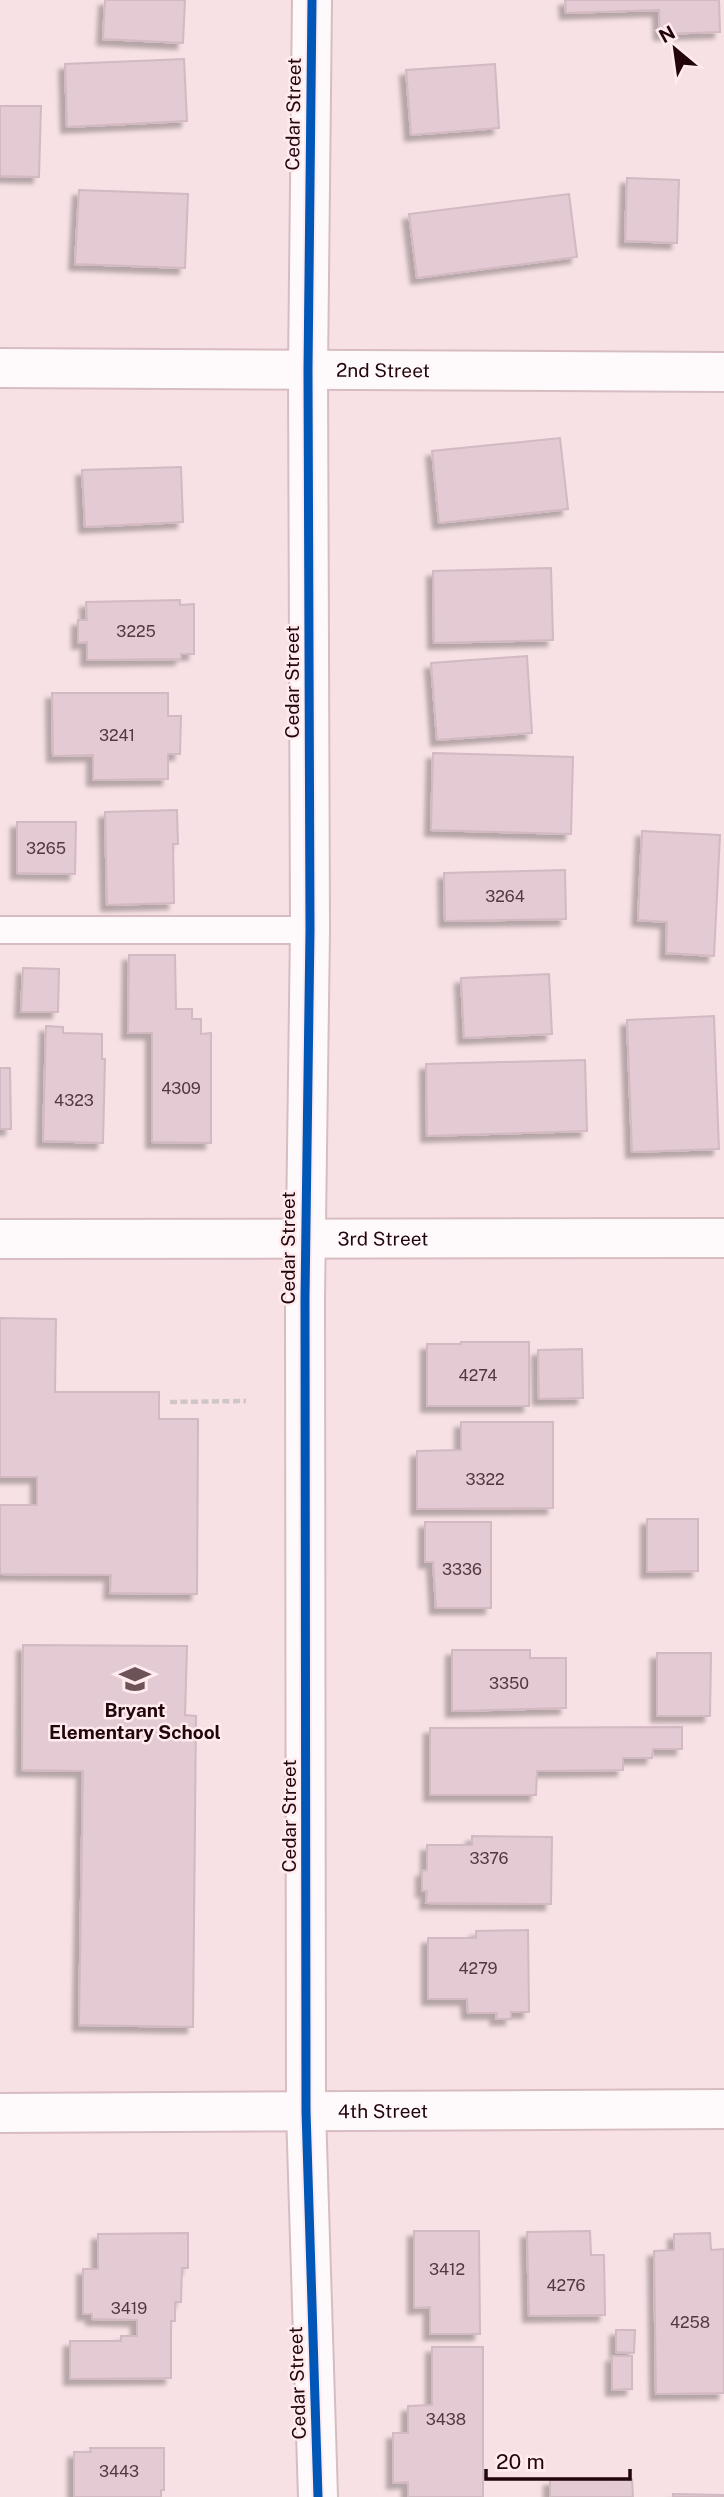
<svg xmlns="http://www.w3.org/2000/svg" width="724" height="2497" viewBox="0 0 724 2497" font-family="'Public Sans',sans-serif">
<style>
.building{fill:#e3cad3;stroke:#d2b9c2;stroke-width:2;filter:url(#shadow)}
.lines{fill:none;stroke-linecap:round;stroke-linejoin:round}
.service-casing{stroke:#d7bcc1;stroke-width:30}
.minor-casing{stroke:#d7bcc1;stroke-width:42}
.path{stroke:#d0c6c8;stroke-width:4.5;stroke-dasharray:7 3.5;stroke-linecap:butt}
.service{stroke:#fefafb;stroke-width:26}
.minor{stroke:#fefafb;stroke-width:38}
.cycleway-casing{stroke:#ffebee;stroke-width:13}
.cycleway{stroke:#0057b8;stroke-width:9}
.labels{text-anchor:middle;dominant-baseline:central;stroke-width:5;stroke-linejoin:round;paint-order:stroke}
.number-label{font-size:16px;fill:#54373f}
.street-label{font-size:19px;fill:#23050c;stroke:#ffebee}
.poi-label{font-size:19px;font-weight:bold;fill:#23050c;stroke:#ffebee}
</style>
<defs>
<filter id="shadow"><feDropShadow dx="-6" dy="6" stdDeviation="2" flood-color="#0004"/></filter>
</defs>
<rect width="100%" height="100%" fill="#f7e1e4"/>
<!-- building -->
<g class="building">
<polygon points="105,0 185,0 183,43 103,39"/>
<polygon points="565,0 719,0 720,32 660,34 659,10 566,13"/>
<polygon points="184,59 187,121 67,127 65,64"/>
<polygon points="495,64 499,128 411,135 406,70"/>
<polygon points="0,106 41,106 39,177 0,176"/>
<polygon points="627,178 679,180 677,243 625,241"/>
<polygon points="79,190 188,194 185,268 75,264"/>
<polygon points="569,194 577,257 417,278 409,214"/>
<polygon points="560,438 568,509 439,523 432,451"/>
<polygon points="181,467 183,522 85,527 82,470"/>
<polygon points="551,568 553,640 434,643 433,571"/>
<polygon points="180,600 180,605 194,604 194,654 181,654 181,659 87,660 87,642 78,643 78,620 87,620 86,602"/>
<polygon points="527,656 532,733 437,740 431,663"/>
<polygon points="52,693 168,693 168,716 181,716 180,754 168,754 168,779 93,780 93,755 53,756"/>
<polygon points="433,753 573,757 571,834 431,830"/>
<polygon points="177,810 178,844 173,844 174,903 107,905 105,812"/>
<polygon points="17,822 76,822 75,874 17,873"/>
<polygon points="642,831 720,835 714,956 666,953 667,922 638,920"/>
<polygon points="565,870 566,919 445,921 444,873"/>
<polygon points="129,955 175,955 176,1009 192,1009 192,1019 201,1019 201,1034 211,1033 211,1143 152,1142 152,1033 128,1033"/>
<polygon points="23,968 59,969 58,1012 21,1012"/>
<polygon points="549,974 552,1034 464,1038 461,978"/>
<polygon points="714,1016 719,1149 632,1152 627,1020"/>
<polygon points="46,1026 63,1027 63,1033 102,1034 102,1059 105,1059 103,1143 43,1141"/>
<polygon points="585,1060 587,1131 427,1136 426,1064"/>
<polygon points="0,1068 10,1068 11,1129 0,1129"/>
<polygon points="0,1318 56,1319 55,1392 159,1392 159,1419 198,1419 197,1594 110,1593 111,1575 0,1574 0,1505 37,1505 37,1477 0,1477"/>
<polygon points="461,1342 529,1342 529,1406 427,1406 427,1344 461,1344"/>
<polygon points="582,1349 583,1398 539,1399 538,1350"/>
<polygon points="461,1422 553,1422 553,1508 417,1509 417,1451 461,1450"/>
<polygon points="647,1519 698,1519 698,1571 647,1572"/>
<polygon points="425,1522 491,1522 491,1608 436,1608 433,1562 425,1562"/>
<polygon points="23,1645 187,1646 185,1715 196,1716 193,2027 79,2025 83,1771 22,1770"/>
<polygon points="452,1650 530,1650 530,1658 566,1658 566,1708 452,1711"/>
<polygon points="657,1653 711,1653 710,1716 657,1716"/>
<polygon points="682,1727 682,1749 653,1749 652,1758 623,1758 623,1770 537,1771 536,1795 430,1795 430,1728"/>
<polygon points="472,1836 552,1837 551,1904 426,1903 427,1891 422,1891 422,1871 427,1870 427,1845 472,1845"/>
<polygon points="528,1930 529,2012 511,2012 511,2019 496,2019 497,2013 468,2013 467,1999 428,1999 428,1938 476,1938 476,1931"/>
<polygon points="414,2231 479,2231 480,2334 430,2334 430,2307 414,2308"/>
<polygon points="590,2231 591,2255 604,2255 605,2315 529,2316 527,2232"/>
<polygon points="188,2233 188,2268 182,2268 181,2302 175,2302 175,2321 171,2321 171,2378 70,2379 70,2341 121,2341 121,2336 137,2336 137,2320 92,2319 92,2314 83,2314 83,2269 98,2269 98,2234"/>
<polygon points="710,2233 711,2250 724,2249 724,2393 656,2394 654,2251 674,2250 674,2234"/>
<polygon points="616,2330 635,2330 634,2353 616,2352"/>
<polygon points="432,2347 483,2347 483,2497 408,2497 408,2482 393,2483 393,2433 408,2433 408,2406 432,2405"/>
<polygon points="612,2356 632,2356 632,2389 612,2390"/>
<polygon points="90,2448 164,2448 164,2490 161,2490 161,2497 74,2497 74,2452 91,2452"/>
<polygon points="632,2479 633,2497 550,2497 550,2480"/>
<polygon points="673,2494 724,2495 724,2497 673,2497"/>
</g>
<g class="lines">
<!-- service casing -->
<g class="service-casing">
<polyline id="service" points="0,930 310,930"/>
</g>
<!-- minor casing -->
<g class="minor-casing">
<g id="minor">
<polyline points="312,0 308,370 310,930 305,1298 306,2111 318,2497"/>
<path id="s1" d="M 0,368 L 724,372"/>
<path id="s2" d="M 0,1239 L 724,1238"/>
<path id="s3" d="M 0,2113 L 724,2109"/>
</g>
</g>
<!-- path -->
<polyline class="path" points="170,1402 246,1401"/>
<!-- service -->
<use href="#service" class="service"/>
<!-- minor -->
<use href="#minor" class="minor"/>
<!-- cycleway casing -->
<g class="cycleway-casing">
<polyline id="cycleway" points="312,0 308,370 310,930 305,1298 306,2111 318,2497"/>
</g>
<!-- cycleway -->
<use href="#cycleway" class="cycleway"/>
</g>
<!-- icons -->
<defs>
<g id="school-bare" transform="scale(2.415)"><path d="M0-5L7-2L0 1L-7-2ZM-4 1L0 2.5L4 1V4Q0 6-4 4Z" fill="#6d5258" stroke="#ffebee" stroke-width="2.5" paint-order="stroke"/></g>
</defs>
<g fill-rule="evenodd">
<use href="#school-bare" x="135" y="1679"/>
</g>
<g class="labels">
<!-- number labels -->
<g class="number-label">
<text x="136" y="631">3225</text>
<text x="117" y="735">3241</text>
<text x="46" y="848">3265</text>
<text x="505" y="896">3264</text>
<text x="181" y="1088">4309</text>
<text x="74" y="1100">4323</text>
<text x="478" y="1375">4274</text>
<text x="485" y="1479">3322</text>
<text x="462" y="1569">3336</text>
<text x="509" y="1683">3350</text>
<text x="489" y="1858">3376</text>
<text x="478" y="1968">4279</text>
<text x="447" y="2269">3412</text>
<text x="566" y="2285">4276</text>
<text x="129" y="2308">3419</text>
<text x="690" y="2322">4258</text>
<text x="446" y="2419">3438</text>
<text x="119" y="2471">3443</text>
</g>
<!-- street labels -->
<g class="street-label">
<text transform="translate(293 114) rotate(-89)">Cedar Street</text>
<text stroke="none"><textPath href="#s1" startOffset="383">2nd Street</textPath></text>
<text transform="translate(292 682) rotate(-90)">Cedar Street</text>
<text stroke="none"><textPath href="#s2" startOffset="383">3rd Street</textPath></text>
<text transform="translate(288 1248) rotate(-90)">Cedar Street</text>
<text transform="translate(289 1816) rotate(-90)">Cedar Street</text>
<text stroke="none"><textPath href="#s3" startOffset="383">4th Street</textPath></text>
<text transform="translate(297 2383) rotate(-92)">Cedar Street</text>
</g>
<!-- poi labels -->
<g class="poi-label">
<text x="135" y="1710">Bryant<tspan x="135" dy="22">Elementary School</tspan></text>
</g>
</g>
<!-- north arrow -->
<g transform="translate(675 49) rotate(331)" stroke="#ffebee" stroke-width="5" paint-order="stroke">
<path d="M0-5L12 26L0 18L-12 26Z" fill="#23050c"/>
<text y="-10" font-size="19" font-weight="bold" text-anchor="middle" fill="#23050c">N</text>
</g>
<!-- scale -->
<path d="M486 2469v10h144v-10" fill="none" stroke="#23050c" stroke-width="3.5"/>
<text x="496" y="2469" font-size="21" fill="#23050c" stroke="#ffebee" stroke-width="5" paint-order="stroke">20 m</text>
</svg>
